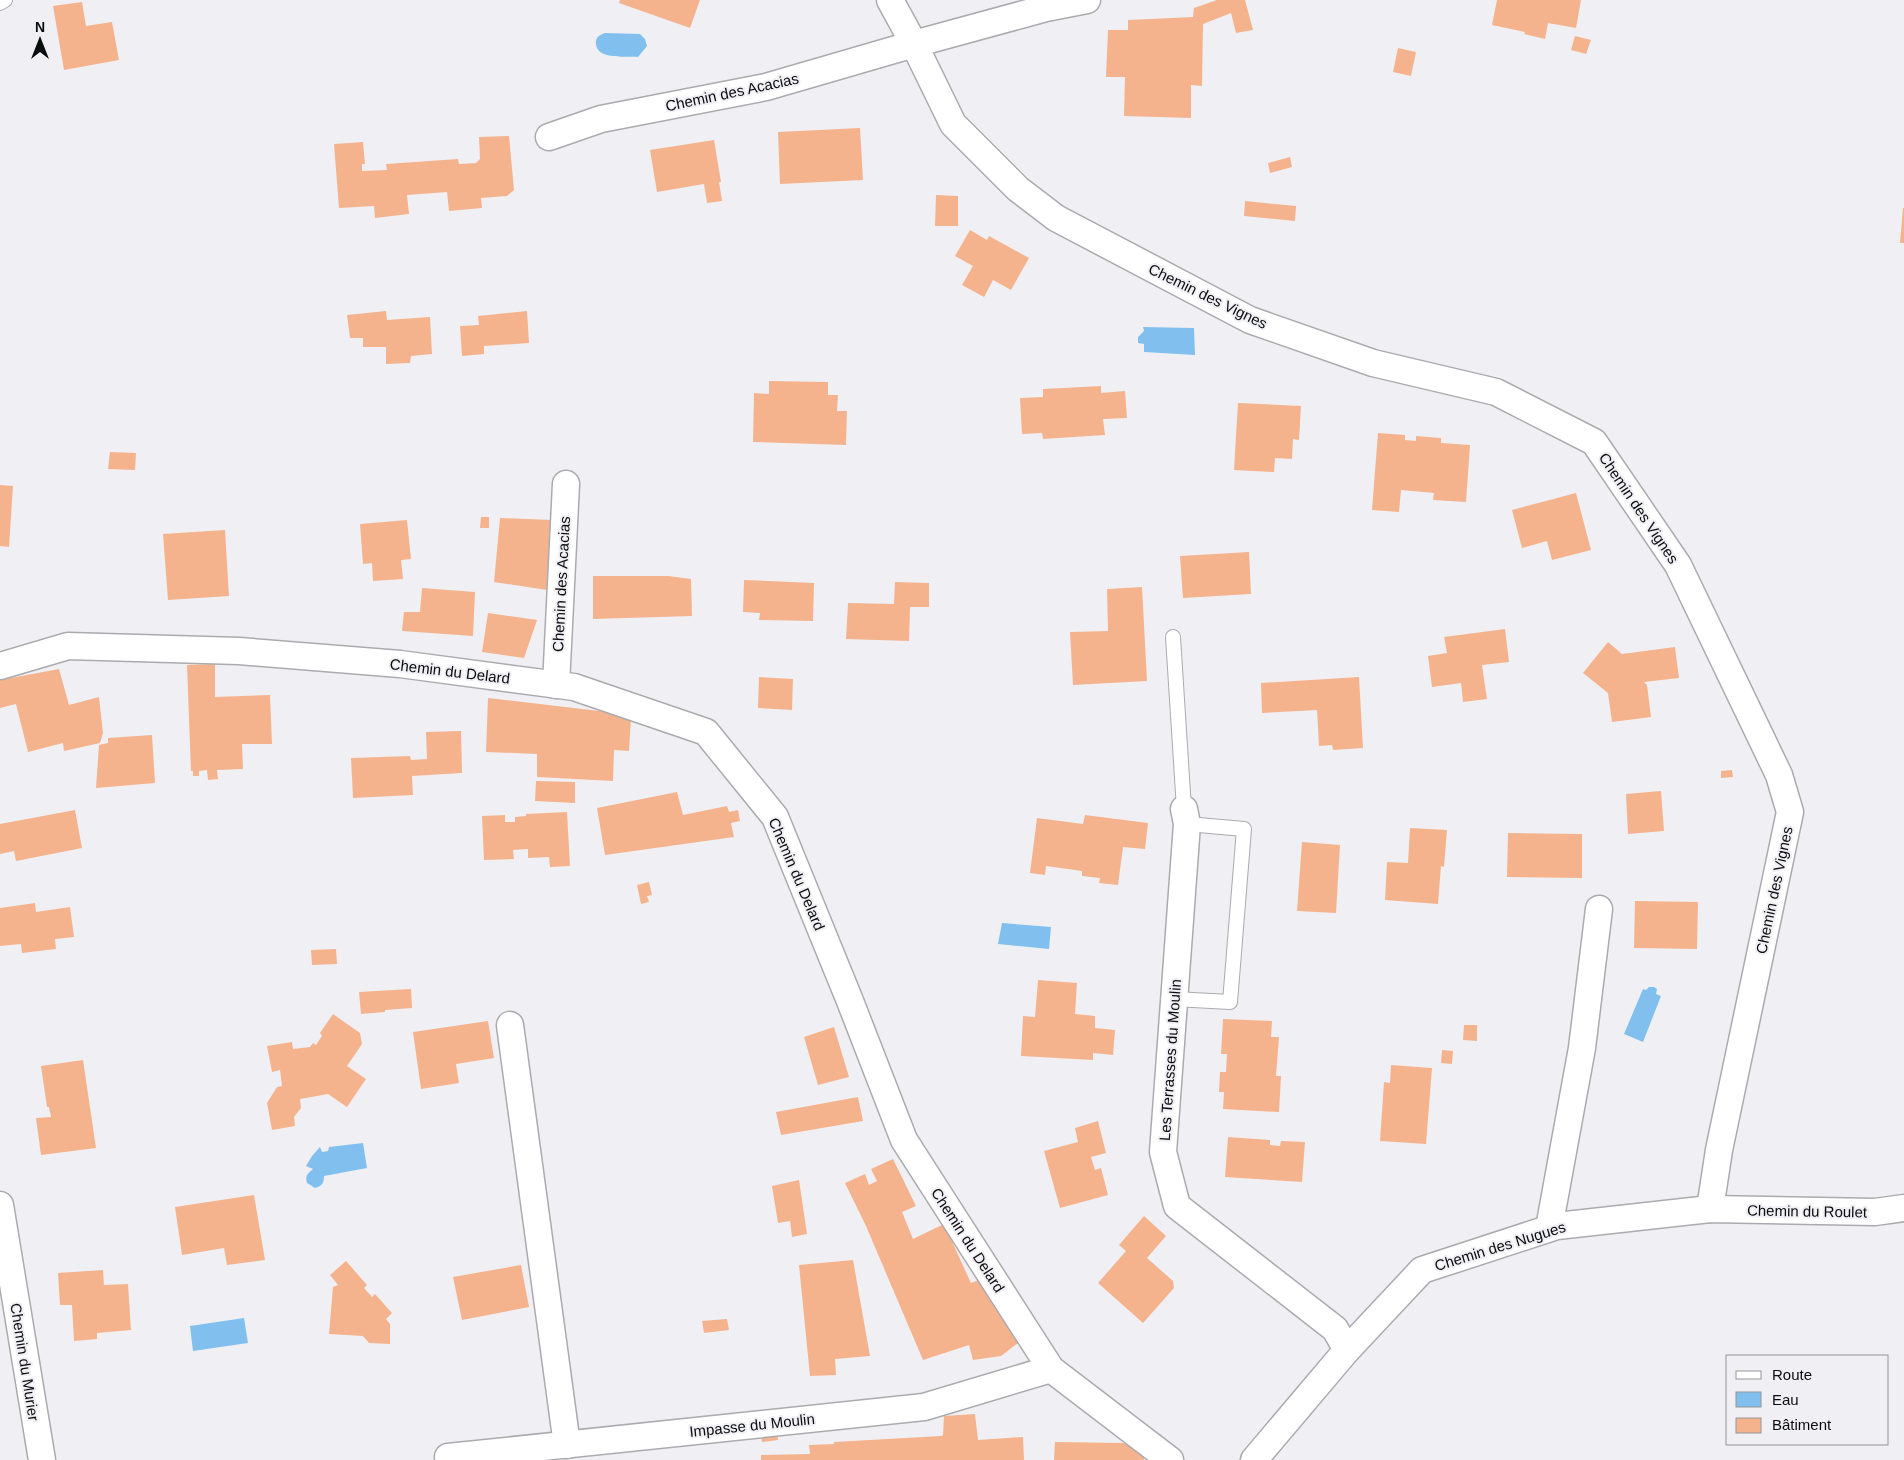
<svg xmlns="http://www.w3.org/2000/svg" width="1904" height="1460" viewBox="0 0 1904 1460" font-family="Helvetica,sans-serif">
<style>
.water{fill:#81c0ee}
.building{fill:#f4b38d}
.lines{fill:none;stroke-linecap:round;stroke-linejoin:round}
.service-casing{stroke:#ababaf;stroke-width:16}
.minor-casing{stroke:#ababaf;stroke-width:29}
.service{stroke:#fff;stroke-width:14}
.minor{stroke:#fff;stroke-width:26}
.labels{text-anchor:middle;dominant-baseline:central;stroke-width:4;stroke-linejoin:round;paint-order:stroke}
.street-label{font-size:15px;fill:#0b0c0d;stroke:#f0f0f4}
</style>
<rect width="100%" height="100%" fill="#f0f0f4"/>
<!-- water -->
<g class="water">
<path d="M 605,33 L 640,34 L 645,39 L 647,46 L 638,57 C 627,56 597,60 596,44 C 595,38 599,35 605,33 Z"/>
<polygon points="1143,327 1194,328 1195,355 1144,352 1144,344 1138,343 1138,337 1144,331"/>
<polygon points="1002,923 1051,927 1049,949 998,944"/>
<polygon points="1649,987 1654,987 1657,989 1656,994 1661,996 1643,1042 1624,1034 1643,989 1646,990"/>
<path d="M 363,1143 L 367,1168 L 324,1176 C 324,1183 322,1186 315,1188 L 307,1183 C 305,1176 307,1174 313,1169 L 306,1166 L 312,1156 L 320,1147 L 322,1152 L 328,1151 L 329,1147 Z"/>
<polygon points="244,1318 248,1343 193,1351 190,1326"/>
</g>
<!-- building -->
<g class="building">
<polygon points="620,0 700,0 690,28 619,3"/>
<polygon points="1217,0 1245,0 1253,30 1236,33 1231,13 1203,24 1202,86 1191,85 1191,118 1124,116 1125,77 1106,77 1108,30 1128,30 1128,20 1193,17 1194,8"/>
<polygon points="1497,0 1581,0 1576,28 1548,23 1545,39 1524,34 1525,32 1492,25"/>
<polygon points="82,2 86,26 112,22 119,60 64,70 53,6"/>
<polygon points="1575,36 1591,40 1586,54 1571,50"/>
<polygon points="1398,48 1416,52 1411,76 1393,72"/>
<polygon points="860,128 863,180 780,184 778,132"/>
<polygon points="509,136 514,190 507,196 481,198 482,208 449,211 447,192 407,195 409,214 375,218 374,206 339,208 334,144 363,142 365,164 362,164 362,171 387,170 386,164 458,159 459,164 476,163 480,159 479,137"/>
<polygon points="714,140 721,182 719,182 722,201 707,203 704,184 657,192 650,150"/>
<polygon points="1290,157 1292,167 1270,173 1268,163"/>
<polygon points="936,195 958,196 958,226 935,226"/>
<polygon points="1245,201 1296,206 1295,221 1244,216"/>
<polygon points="1903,208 1904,208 1904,243 1900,243"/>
<polygon points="970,230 987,240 989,236 1029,258 1011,290 993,280 984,297 962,285 973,266 955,256"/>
<polygon points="386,311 387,320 430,317 432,354 411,356 410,363 386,364 386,347 363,347 363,338 350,338 347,315"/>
<polygon points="527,311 529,343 484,346 484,354 462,356 460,326 479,325 478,316"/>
<polygon points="769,381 828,382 828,395 838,395 837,411 847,411 846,445 753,442 754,393 769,394"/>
<polygon points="1101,386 1101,393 1125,391 1127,418 1103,419 1105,435 1043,439 1042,433 1022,434 1020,398 1043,397 1043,389"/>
<polygon points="1238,403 1301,406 1299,440 1293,439 1292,459 1275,458 1274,472 1234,470"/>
<polygon points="1378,433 1405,435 1405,440 1416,441 1416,436 1441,438 1441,443 1470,445 1466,502 1433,500 1434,493 1401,490 1399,512 1372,510"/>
<polygon points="110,452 136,453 135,470 108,469"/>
<polygon points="0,485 13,486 9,547 0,546"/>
<polygon points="1576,493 1591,550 1552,560 1547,541 1522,548 1512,510"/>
<polygon points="481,517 489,517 489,528 480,528"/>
<polygon points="500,518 552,520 551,559 547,590 494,582"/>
<polygon points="407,520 411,559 401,560 403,579 373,581 372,563 363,564 360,524"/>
<polygon points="225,530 229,596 168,600 163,534"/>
<polygon points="1249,552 1251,594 1183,598 1180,556"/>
<polygon points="593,576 668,576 691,579 692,616 593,619"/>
<polygon points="744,580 814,583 813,621 759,620 760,613 743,612"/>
<polygon points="895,582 929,583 929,607 910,607 909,641 846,639 848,603 894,604"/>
<polygon points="1142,587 1147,681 1073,685 1070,632 1108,631 1107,589"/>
<polygon points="422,588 475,592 473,636 402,631 404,612 420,612"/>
<polygon points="488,613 537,620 524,658 482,652"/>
<polygon points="1505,629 1509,662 1482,665 1487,699 1463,702 1461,683 1432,687 1428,656 1447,653 1444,637"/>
<polygon points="1608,642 1622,654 1675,647 1679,678 1644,682 1647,685 1651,717 1612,722 1608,693 1583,673"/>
<polygon points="215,664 215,697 270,695 272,744 242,744 243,769 217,770 218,779 208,780 207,770 199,771 199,776 193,776 193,771 191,771 187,665"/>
<polygon points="59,669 69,705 99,697 103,733 100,743 64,751 63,743 28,752 16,704 0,708 0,680"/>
<polygon points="759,677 793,679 792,710 758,708"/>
<polygon points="1359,677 1363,748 1333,750 1332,745 1319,746 1317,710 1262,713 1261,683"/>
<polygon points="488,698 616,713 631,717 629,751 614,750 613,781 537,777 537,754 486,752"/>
<polygon points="461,731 462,773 412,776 413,795 353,798 351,758 410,756 411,760 427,759 426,732"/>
<polygon points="152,735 155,783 96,788 99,745 108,743 108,738"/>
<polygon points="1732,770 1733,777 1721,778 1721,771"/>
<polygon points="536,781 575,782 575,803 535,801"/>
<polygon points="1661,791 1664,831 1628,834 1626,794"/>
<polygon points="677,792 683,815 727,806 729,812 738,810 740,821 731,823 734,837 605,855 597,808"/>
<polygon points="75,810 82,848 16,861 14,851 0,854 0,824"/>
<polygon points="567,812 570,866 550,867 549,857 528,858 528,849 513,850 514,859 484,860 482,816 505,815 505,822 515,822 515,817 526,816 526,814"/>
<polygon points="1085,815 1148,823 1145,849 1123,847 1118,885 1099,883 1100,878 1082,876 1082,871 1046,866 1045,875 1030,873 1037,818 1083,824"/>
<polygon points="1410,828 1447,830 1444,867 1441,866 1438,904 1385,900 1387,862 1408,863"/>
<polygon points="1508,833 1582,834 1582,878 1507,877"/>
<polygon points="1302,842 1340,845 1336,913 1297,911"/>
<polygon points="649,882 652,895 647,896 649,902 641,904 637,885"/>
<polygon points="1635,901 1698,902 1697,949 1634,948"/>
<polygon points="35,903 36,912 70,907 74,937 55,939 56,949 22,953 21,944 0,946 0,908"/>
<polygon points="336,949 337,964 312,965 311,950"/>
<polygon points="1038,980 1077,983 1075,1014 1095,1016 1095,1028 1115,1030 1113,1055 1093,1053 1093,1060 1021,1056 1023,1016 1035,1017"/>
<polygon points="411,989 412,1008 385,1010 385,1012 361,1014 359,992"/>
<polygon points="333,1014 360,1033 362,1044 347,1066 366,1079 347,1107 328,1094 300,1099 301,1108 294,1117 295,1126 272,1130 267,1103 277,1087 282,1086 280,1070 272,1072 267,1046 292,1042 293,1049 310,1047 313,1043 316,1045 322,1036 320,1033"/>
<polygon points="1223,1019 1272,1021 1271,1037 1279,1037 1276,1076 1281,1076 1279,1112 1223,1109 1224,1092 1219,1092 1220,1072 1226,1072 1227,1054 1221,1054"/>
<polygon points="488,1021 494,1058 456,1064 459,1083 421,1089 413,1032"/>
<polygon points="1464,1025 1477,1025 1477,1041 1463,1040"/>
<polygon points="834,1027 849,1077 818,1085 804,1037"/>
<polygon points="1442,1050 1453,1051 1452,1064 1441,1063"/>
<polygon points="83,1060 96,1148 41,1155 36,1118 51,1117 49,1107 47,1107 41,1066"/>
<polygon points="1391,1065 1432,1068 1426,1144 1380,1141 1384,1082 1390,1083"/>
<polygon points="858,1097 863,1121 781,1135 776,1112"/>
<polygon points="1098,1121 1106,1153 1091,1157 1095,1170 1101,1168 1108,1195 1060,1208 1044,1151 1078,1142 1075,1128"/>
<polygon points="1228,1137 1270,1140 1270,1145 1280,1146 1281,1141 1305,1142 1302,1182 1225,1177"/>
<polygon points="893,1159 916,1206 902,1212 913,1239 944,1224 971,1283 981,1279 998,1306 1018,1343 1001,1356 973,1360 969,1345 923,1360 866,1226 845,1183 865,1174 869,1185 877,1181 871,1169"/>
<polygon points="799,1180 807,1234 792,1237 790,1221 778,1223 772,1186"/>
<polygon points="254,1195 265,1260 227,1265 224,1248 182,1255 175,1207"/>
<polygon points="1144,1216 1166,1236 1147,1258 1173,1281 1174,1288 1143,1323 1098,1283 1126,1251 1119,1245"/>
<polygon points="853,1260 870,1356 835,1359 836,1375 810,1376 799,1265"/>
<polygon points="346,1261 367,1285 364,1288 372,1297 375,1294 392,1313 386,1319 390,1324 390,1344 369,1343 363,1336 329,1334 333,1287 338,1285 330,1275"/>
<polygon points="521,1265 529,1307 462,1320 453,1277"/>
<polygon points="103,1270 104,1285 128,1284 131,1330 97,1333 97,1339 74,1341 72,1305 60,1305 58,1273"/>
<polygon points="727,1319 729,1330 704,1333 702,1321"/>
<polygon points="975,1414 978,1440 1023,1437 1024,1460 761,1460 761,1455 810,1454 809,1445 834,1444 834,1442 941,1436 943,1435 944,1416"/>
<polygon points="777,1430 778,1440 762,1442 761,1432"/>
<polygon points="1055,1442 1123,1443 1134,1446 1144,1456 1144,1460 1054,1460"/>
</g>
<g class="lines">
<!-- service casing -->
<g class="service-casing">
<g id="service">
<polyline points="0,3 5,0"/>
<polyline points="1173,637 1184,809"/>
<polyline points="1174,999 1230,1002 1244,829 1187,824"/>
</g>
</g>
<!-- minor casing -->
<g class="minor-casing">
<g id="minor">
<polyline points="890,0 914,44 953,124 1018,189 1056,218 1250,320 1373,363 1496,392 1594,442 1678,565 1779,775 1790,812 1719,1150 1710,1209"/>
<polyline points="549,137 601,119 766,87 914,44 1046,8 1087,0"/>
<polyline points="0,666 68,646 239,651 400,664 574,687 706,732 775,817 850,1001 904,1140 1051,1369 1170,1460"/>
<polyline points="556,685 566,484"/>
<polyline points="1184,809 1187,824 1163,1152 1177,1206 1335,1329 1347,1350"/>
<polyline points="510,1025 567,1445"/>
<polyline points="0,1205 42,1460"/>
<polyline points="1549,1228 1582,1048 1599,909"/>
<polyline points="448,1457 924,1407 1051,1369"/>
<polyline points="1254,1460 1347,1350 1422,1270 1557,1226 1710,1209 1875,1212 1904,1208"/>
</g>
</g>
<!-- service -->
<use href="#service" class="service"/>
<!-- minor -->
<use href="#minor" class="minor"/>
</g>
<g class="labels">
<!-- street labels -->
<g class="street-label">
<text transform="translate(732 92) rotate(-12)">Chemin des Acacias</text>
<text transform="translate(1208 296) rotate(26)">Chemin des Vignes</text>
<text transform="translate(1639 508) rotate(56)">Chemin des Vignes</text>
<text transform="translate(561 584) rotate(-87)">Chemin des Acacias</text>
<text transform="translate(450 671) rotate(7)">Chemin du Delard</text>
<text transform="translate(797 874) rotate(67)">Chemin du Delard</text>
<text transform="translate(1774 890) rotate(-78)">Chemin des Vignes</text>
<text transform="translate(1170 1060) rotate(-86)">Les Terrasses du Moulin</text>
<text transform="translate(1807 1211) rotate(1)">Chemin du Roulet</text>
<text transform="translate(968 1240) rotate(57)">Chemin du Delard</text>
<text transform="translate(1500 1246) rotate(-17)">Chemin des Nugues</text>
<text transform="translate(25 1362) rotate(81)">Chemin du Murier</text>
<text transform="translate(752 1425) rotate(-6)">Impasse du Moulin</text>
</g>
</g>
<!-- legend -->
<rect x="1726" y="1355" width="162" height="90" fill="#f0f0f4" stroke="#949598"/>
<rect x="1736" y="1371" width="25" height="8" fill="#ffffff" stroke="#949598"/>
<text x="1772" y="1380" font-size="15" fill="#0b0c0d">Route</text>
<rect x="1736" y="1392" width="25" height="15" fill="#81c0ee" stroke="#949598"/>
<text x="1772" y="1405" font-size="15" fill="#0b0c0d">Eau</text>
<rect x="1736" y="1418" width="25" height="15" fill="#f4b38d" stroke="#949598"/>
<text x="1772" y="1430" font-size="15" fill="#0b0c0d">Bâtiment</text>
<!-- north arrow -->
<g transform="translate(40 40)" stroke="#f0f0f4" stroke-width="4" paint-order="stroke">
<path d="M0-4L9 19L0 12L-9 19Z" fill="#0b0c0d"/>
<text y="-8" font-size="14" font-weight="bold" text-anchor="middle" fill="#0b0c0d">N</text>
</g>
</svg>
